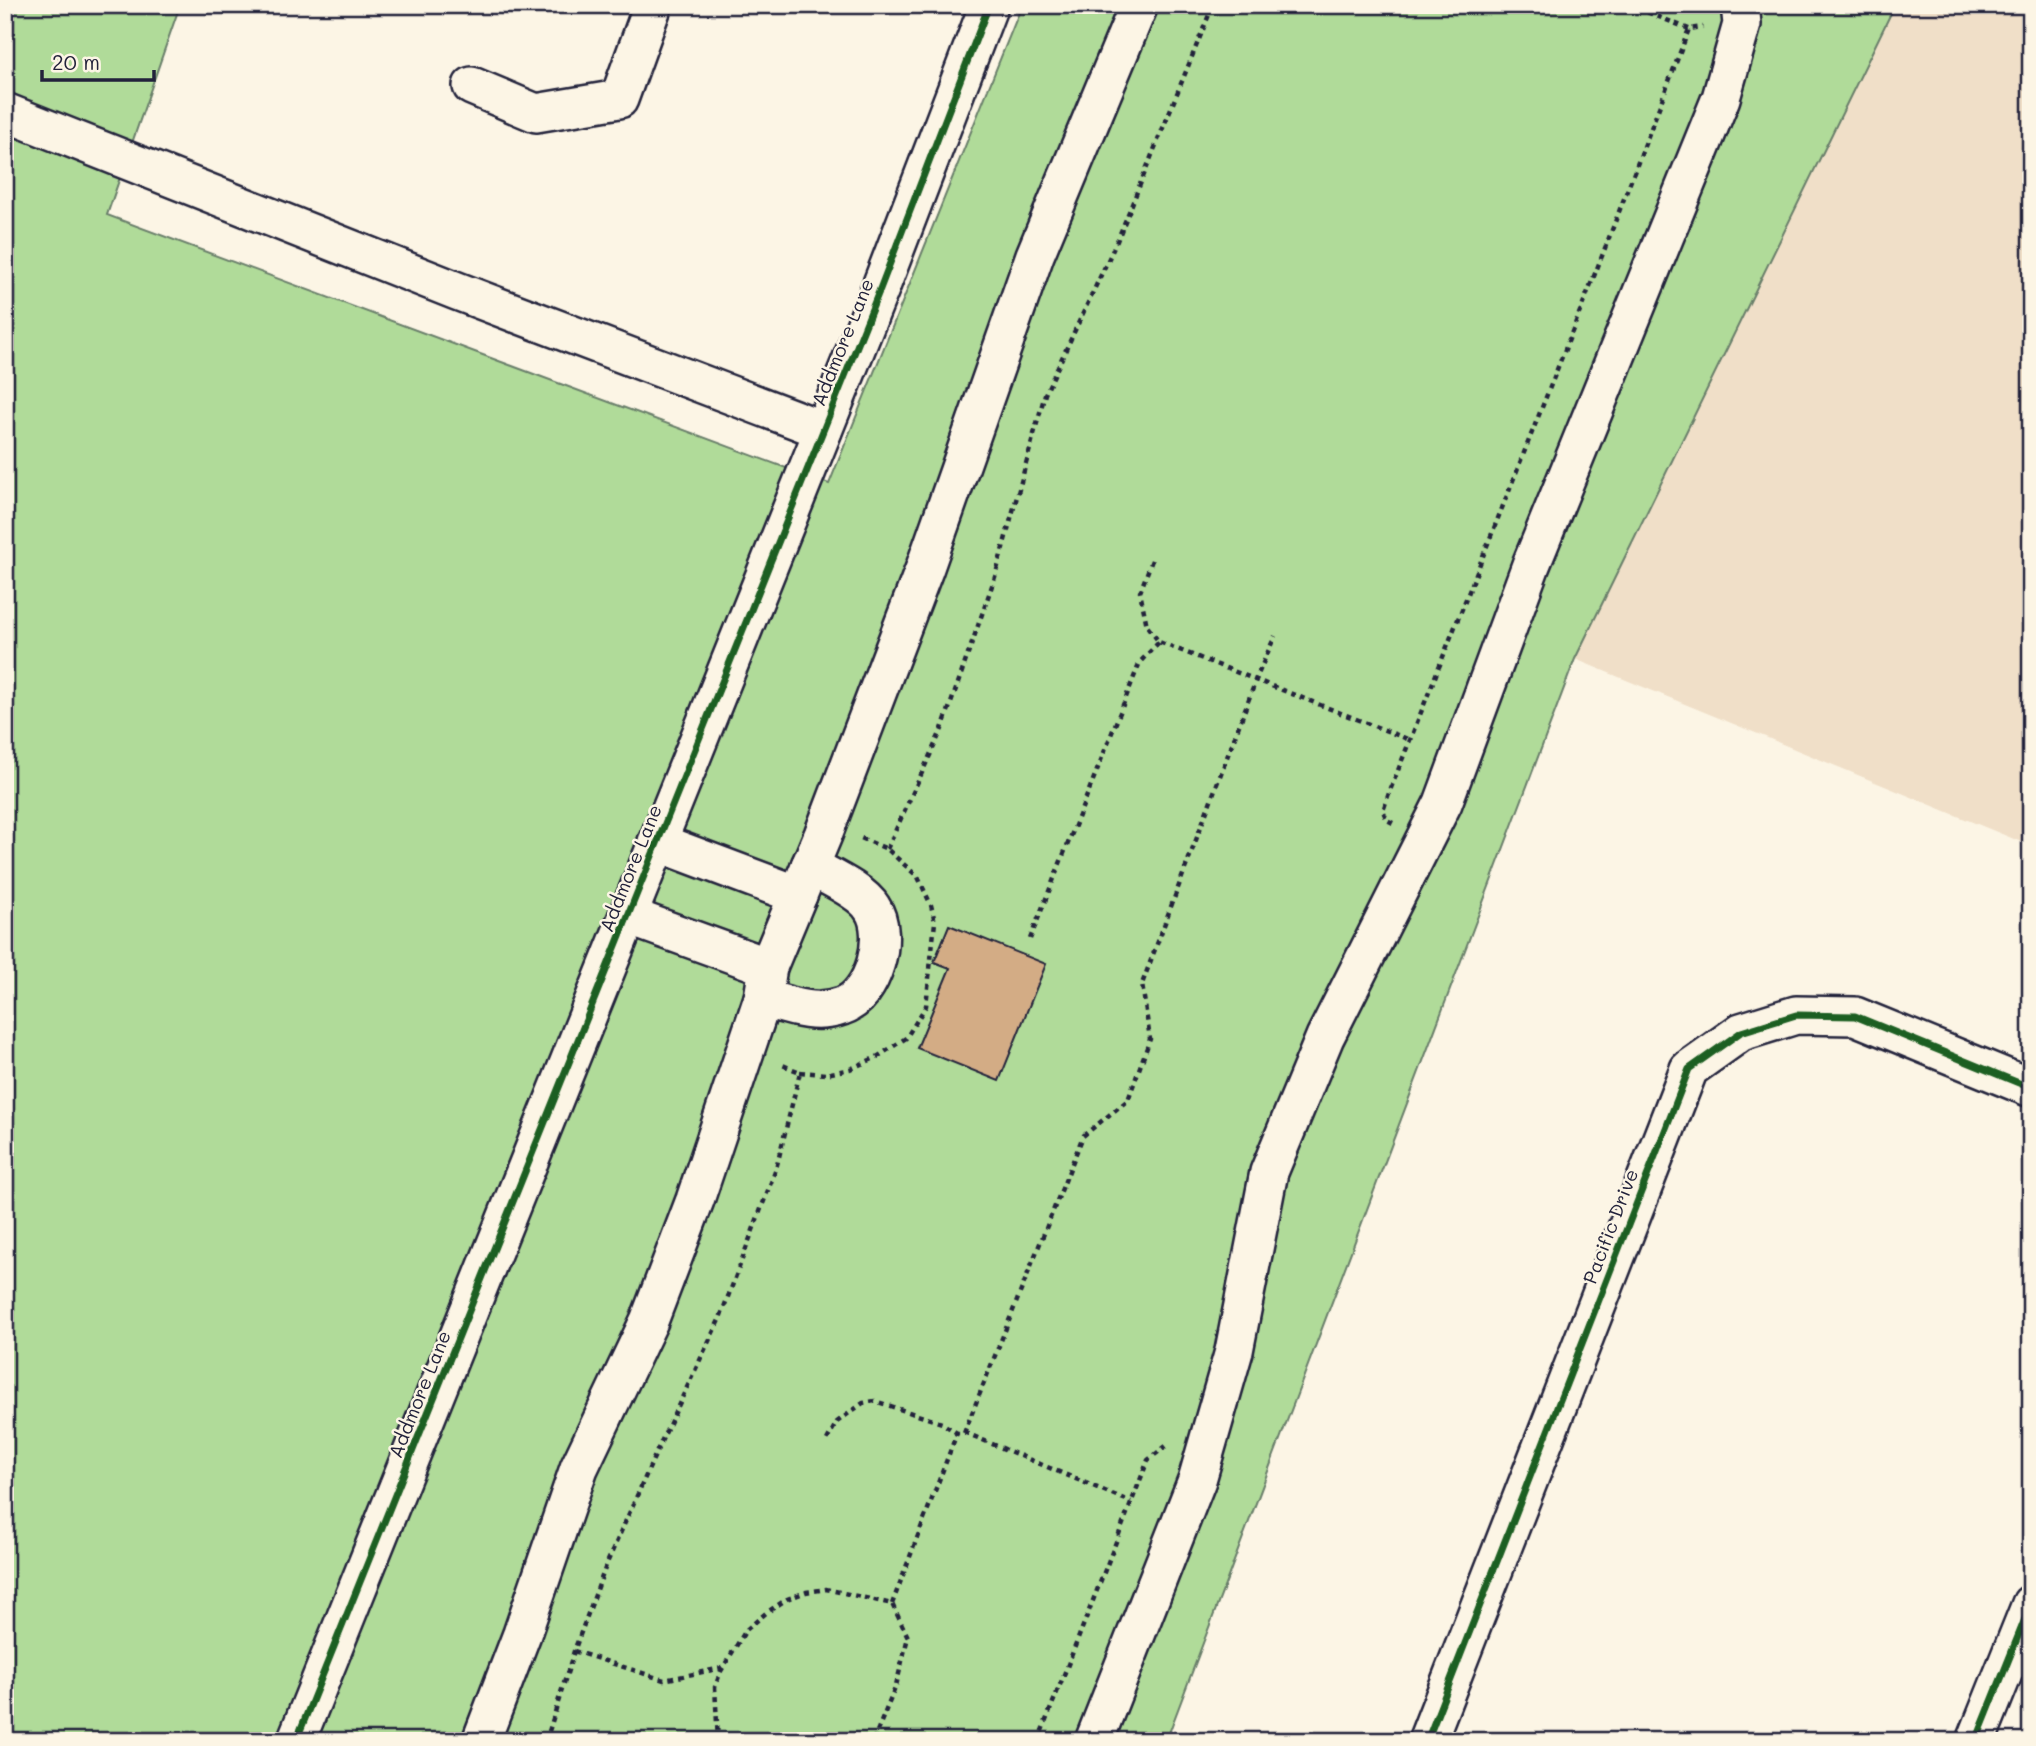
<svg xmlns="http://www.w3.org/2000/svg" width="2036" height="1746" viewBox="0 0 2036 1746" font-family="Mali,sans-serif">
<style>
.built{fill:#f0dfc8}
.green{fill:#b0db99;stroke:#697e6a;stroke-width:2}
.building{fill:#d3ac85;stroke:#22223b;stroke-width:2}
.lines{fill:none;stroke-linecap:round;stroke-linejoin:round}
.minor-casing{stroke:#22223b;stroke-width:42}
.path{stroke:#22223b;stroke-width:4.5;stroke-dasharray:5 5;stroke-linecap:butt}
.minor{stroke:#fcf5e5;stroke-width:37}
.cycleway-casing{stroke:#fcf5e5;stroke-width:11}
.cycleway{stroke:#1b5e20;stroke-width:7}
.labels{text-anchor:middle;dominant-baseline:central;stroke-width:5;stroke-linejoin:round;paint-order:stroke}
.street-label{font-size:19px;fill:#22223b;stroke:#fcf5e5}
</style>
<rect width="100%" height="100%" fill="#fcf5e5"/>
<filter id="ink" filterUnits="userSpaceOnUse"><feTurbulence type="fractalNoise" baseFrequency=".0143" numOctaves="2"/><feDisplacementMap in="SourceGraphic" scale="14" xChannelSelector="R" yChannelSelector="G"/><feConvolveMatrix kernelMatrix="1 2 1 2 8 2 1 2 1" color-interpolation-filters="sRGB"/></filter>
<g filter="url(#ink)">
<!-- built -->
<polygon class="built" points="1895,5 2031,5 2031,846 1575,659"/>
<!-- green -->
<polygon class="green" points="5,5 180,5 107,215 829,484 1022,5 1895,5 1575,659 1166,1741 5,1741"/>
<!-- building -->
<polygon class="building" points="949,925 1046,964 999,1081 917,1048 950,968 934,962"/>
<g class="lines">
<!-- minor casing -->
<g class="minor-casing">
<g id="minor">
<polyline points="472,86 536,113 619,99 653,5"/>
<polyline points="5,112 457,291 823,430"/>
<polyline points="657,842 798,895"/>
<polyline points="628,916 768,967"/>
<path d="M 763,998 C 790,1006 815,1016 842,1006 C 874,996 890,934 872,908 C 862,891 827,876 810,866"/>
<polyline points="296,1741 880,289 989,5"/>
<polyline points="481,1741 522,1634 579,1468 649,1321 695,1200 763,998 768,967 823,835 924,570 1035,255 1139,5"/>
<polyline points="1094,1741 1197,1480 1234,1351 1269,1172 1325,1037 1443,803 1531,565 1721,98 1742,24 1740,5"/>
<polyline points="1427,1741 1689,1069 1741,1032 1796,1015 1855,1016 2031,1088"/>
<polyline points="1976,1741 2031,1604"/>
</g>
</g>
<!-- path -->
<g class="path">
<polyline points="1629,5 1689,29"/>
<polyline points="1152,560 1140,592 1147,626 1159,642 1410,740"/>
<polyline points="1393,823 1387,820 1383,811 1389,793 1602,256 1689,29 1703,27"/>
<polyline points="887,849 942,729 995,577 1045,394 1117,241 1213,5"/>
<polyline points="1030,939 1140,662 1159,642"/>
<polyline points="800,1072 826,1074 850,1069 877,1057 906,1038 926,1006 935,922 931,905 918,877 887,849 861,838"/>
<polyline points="964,1433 1083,1136 1128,1100 1150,1039 1142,984 1259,672 1275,636"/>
<polyline points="827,1440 837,1422 863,1403 875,1401 942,1423 957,1433"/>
<polyline points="892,1604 957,1433 966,1433 1131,1502"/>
<polyline points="574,1651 664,1680 722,1668"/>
<polyline points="546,1741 574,1651 607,1563 660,1444 720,1318 776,1169 800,1072 780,1064"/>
<polyline points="718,1741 715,1687 721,1671 746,1630 766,1613 787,1599 806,1592 826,1589 892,1604 908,1637 896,1686 873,1741"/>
<polyline points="1038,1741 1148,1460 1166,1446"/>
</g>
<!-- minor -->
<use href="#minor" class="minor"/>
<!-- cycleway casing -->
<g class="cycleway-casing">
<g id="cycleway">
<polyline points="296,1741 880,289 989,5"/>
<polyline points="1427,1741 1689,1069 1741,1032 1796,1015 1855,1016 2031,1088"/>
<polyline points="1976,1741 2031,1604"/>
</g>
</g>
<!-- cycleway -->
<use href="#cycleway" class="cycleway"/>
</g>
</g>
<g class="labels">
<!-- street labels -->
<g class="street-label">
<text transform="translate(842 342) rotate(-68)">Addmore Lane</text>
<text transform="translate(630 868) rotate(-68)">Addmore Lane</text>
<text transform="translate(1610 1226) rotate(-69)">Pacific Drive</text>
<text transform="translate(419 1394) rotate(-68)">Addmore Lane</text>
</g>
</g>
<!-- margin -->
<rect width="2036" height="1746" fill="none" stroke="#fcf5e5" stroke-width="28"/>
<rect x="14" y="14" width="2008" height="1718" fill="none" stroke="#22223b" stroke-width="2.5" filter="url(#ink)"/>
<!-- scale -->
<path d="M42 70v10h112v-10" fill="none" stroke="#22223b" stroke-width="3.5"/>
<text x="52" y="70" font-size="21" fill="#22223b" stroke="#fcf5e5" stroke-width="5" paint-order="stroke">20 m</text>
</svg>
